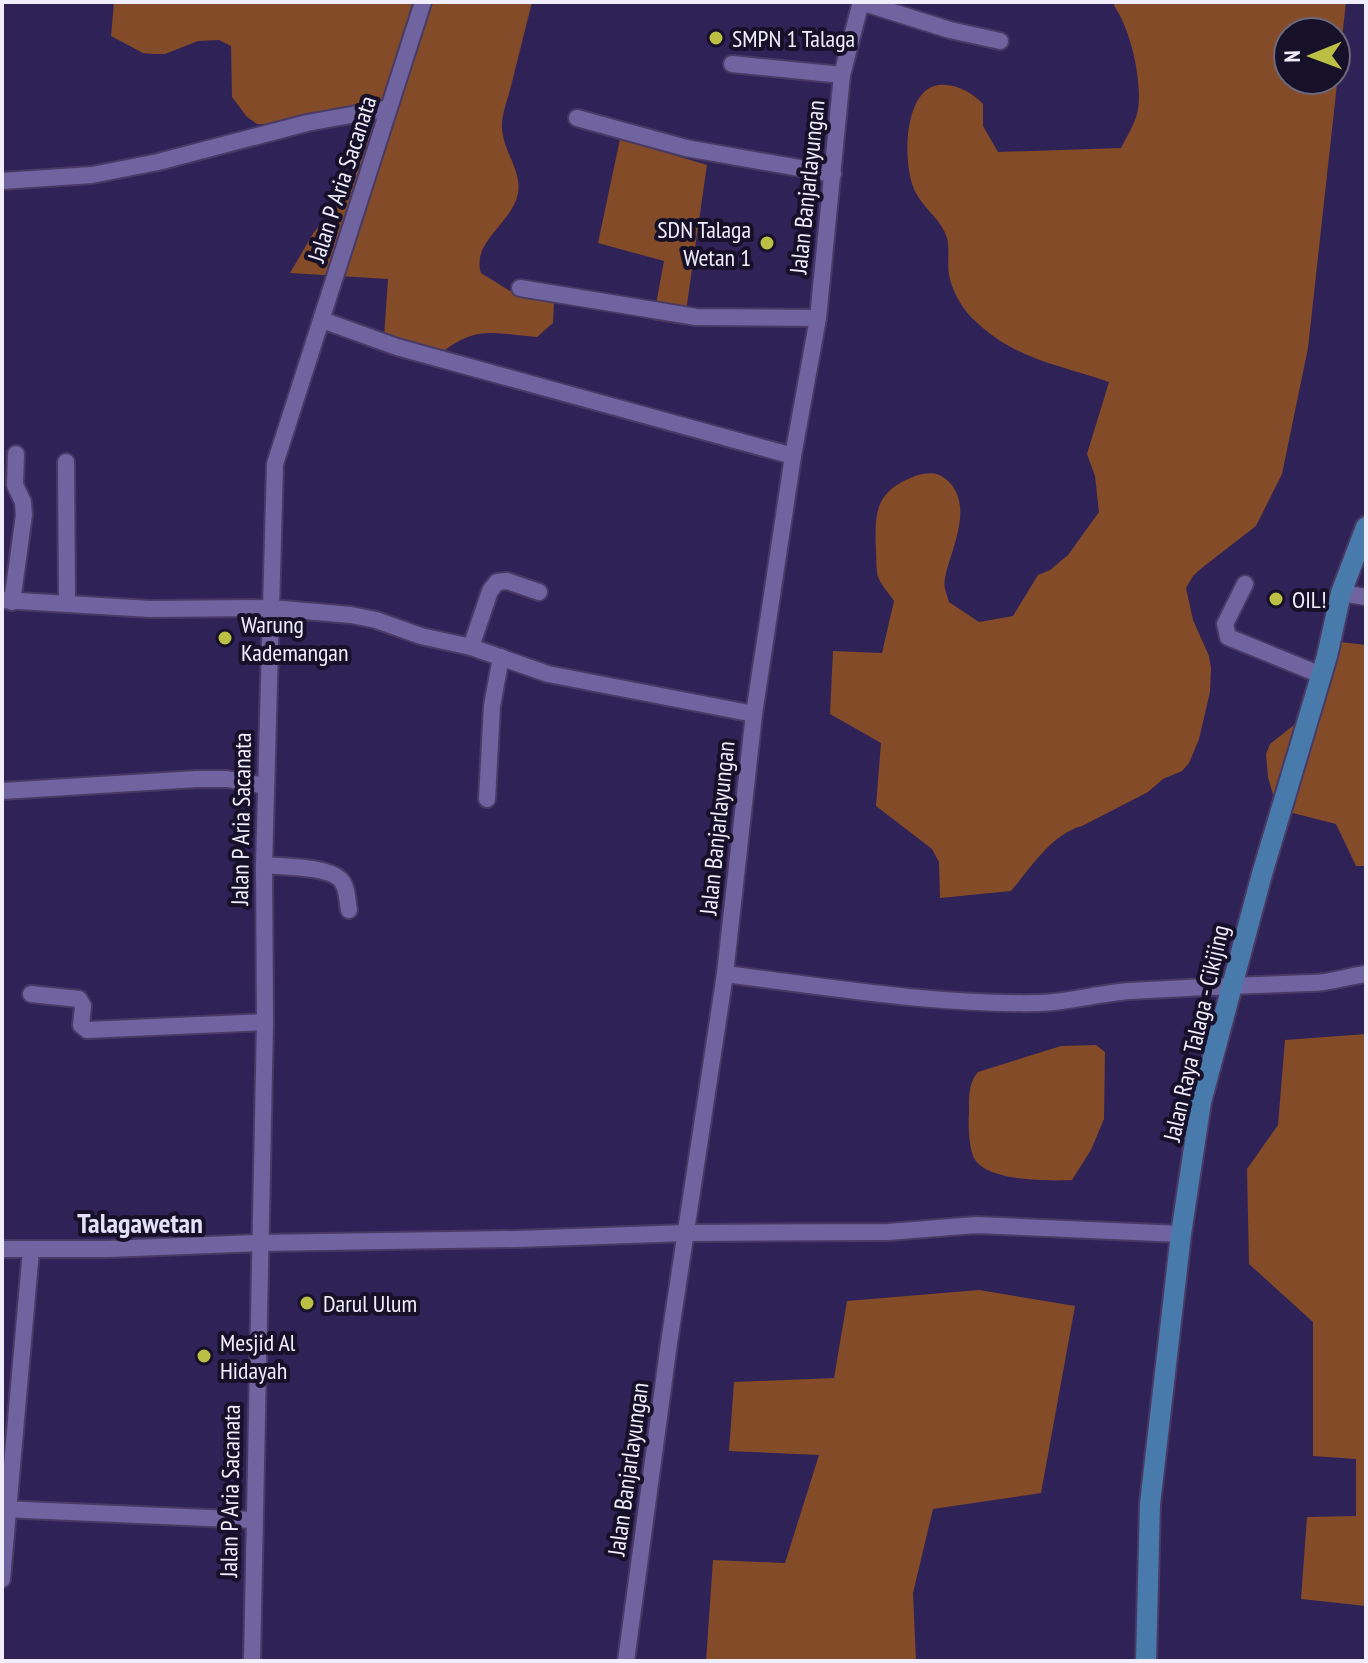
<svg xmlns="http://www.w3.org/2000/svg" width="1368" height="1663" viewBox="0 0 1368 1663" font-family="'PT Sans Narrow',sans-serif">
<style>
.forest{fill:#834b27;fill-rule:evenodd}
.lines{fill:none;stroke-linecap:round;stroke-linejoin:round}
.minor-casing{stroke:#483a65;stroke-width:20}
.major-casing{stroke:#483a65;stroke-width:24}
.minor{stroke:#6f649f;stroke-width:16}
.major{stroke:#487bac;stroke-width:20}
.poi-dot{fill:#bbc045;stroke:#161129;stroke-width:3}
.labels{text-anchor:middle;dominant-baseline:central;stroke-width:8;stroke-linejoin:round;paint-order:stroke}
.poi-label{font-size:24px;fill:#f0eefc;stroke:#161129;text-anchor:start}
.street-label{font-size:24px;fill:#f0eefc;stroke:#161129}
.quarter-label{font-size:28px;font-weight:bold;fill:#e3e0fb;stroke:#161129}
</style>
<rect width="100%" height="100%" fill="#2f2257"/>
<!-- forest -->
<g class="forest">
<path d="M 114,2 L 532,2 C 525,30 518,58 511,86 C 508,99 501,115 502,128 C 503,151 522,171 518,193 C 513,223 471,241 481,273 L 510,291 L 533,291 L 554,301 L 553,323 L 537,337 C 493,334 477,324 440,354 L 383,352 L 388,279 L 290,273 L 314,232 L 351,188 L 380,105 L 280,125 L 257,124 L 247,117 L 232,97 L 231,46 L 219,40 L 198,41 L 165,54 L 153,54 L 143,53 L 111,36 Z"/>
<path d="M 1115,2 L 1346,2 L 1308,348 L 1282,474 L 1256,526 L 1203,567 L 1193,576 L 1186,588 L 1193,620 L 1209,656 L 1211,668 L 1210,692 L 1199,739 L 1189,763 L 1182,771 L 1163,779 L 1148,792 L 1082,826 C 1051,834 1031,868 1011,891 L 940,898 L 939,862 L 932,849 L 876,806 L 881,743 L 830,714 L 833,651 L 882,653 L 894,601 C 890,594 883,588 880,581 C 875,573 877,560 876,551 C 874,510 876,490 918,475 C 930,472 938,472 947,480 C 975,505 951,549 945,578 C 943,587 947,594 949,602 L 979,622 L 1013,616 L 1038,575 L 1050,570 L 1068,555 L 1099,512 L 1095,476 L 1087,454 L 1109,382 C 1057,364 1013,359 972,318 C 961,307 952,290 949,275 C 947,263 950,250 947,238 C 942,220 924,209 916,193 C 902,169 902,89 939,85 C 955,83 973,93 983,104 L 983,126 L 998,152 L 1121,148 C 1126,138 1134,125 1137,114 C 1144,86 1131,29 1114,6 ZM 1336,32 L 1336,80 L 1288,80 L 1288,32 Z"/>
<polygon points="620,139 707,165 684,325 653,320 664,261 598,243"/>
<polygon points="1332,641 1366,645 1366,866 1356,866 1336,824 1277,809 1268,777 1266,754 1270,744 1313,710"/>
<polygon points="1366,1034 1366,1606 1301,1599 1307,1517 1356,1516 1356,1459 1313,1456 1313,1322 1249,1264 1247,1169 1278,1125 1285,1040"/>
<path d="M 1096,1045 L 1105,1052 L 1104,1119 L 1091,1150 L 1072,1180 C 1050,1181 983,1182 973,1156 C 969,1145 968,1125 969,1113 C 969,1098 968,1084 978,1072 L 1061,1046 Z"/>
<polygon points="979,1290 1075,1306 1041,1493 933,1509 913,1593 916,1661 706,1661 713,1560 785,1563 819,1455 729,1451 734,1382 834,1378 847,1301"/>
</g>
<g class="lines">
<!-- minor casing -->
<g class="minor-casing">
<g id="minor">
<polyline points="861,2 950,30 1000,41"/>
<polyline points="732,64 842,75"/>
<polyline points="577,118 686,148 833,174"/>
<polyline points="2,181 92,175 158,162 307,123 389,108"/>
<polyline points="520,288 696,317 818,318"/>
<polyline points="322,320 397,347 793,456"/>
<polyline points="66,462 67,603"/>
<polyline points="1245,584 1225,624 1228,637 1321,675"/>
<polyline points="1341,593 1366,597"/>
<polyline points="2,600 150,609 271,608 351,615 376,620 421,636 471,647 548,674 754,714"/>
<polyline points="12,602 24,515 23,502 15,485 16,454"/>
<polyline points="471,647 490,591 497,582 507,581 539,592"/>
<polyline points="2,791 197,779 227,779 266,786"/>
<polyline points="487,799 492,706 501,657"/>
<path d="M 264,865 C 282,867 326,866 340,879 C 348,887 347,901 349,910"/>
<path d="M 725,974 C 828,987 935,1005 1040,1003 C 1070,1002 1100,993 1130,991 C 1191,987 1252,985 1312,983 C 1330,983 1348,976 1366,974"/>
<polyline points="31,994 79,999 83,1006 81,1025 87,1030 265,1022"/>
<polyline points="2,1249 108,1249 259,1243 517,1239 686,1233 888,1232 976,1225 1181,1234"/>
<polyline points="2,1509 254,1520"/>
<polyline points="2,1579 31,1250"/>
<polyline points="252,1661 265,1022 264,865 275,464 423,2"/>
<polyline points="626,1661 669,1343 725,974 754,714 793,456 818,318 842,75 861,2"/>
</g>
</g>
<!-- major casing -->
<g class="major-casing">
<polyline id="major" points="1146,1661 1150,1504 1181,1234 1201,1102 1262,874 1327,656 1341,593 1366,527"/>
</g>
<!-- minor -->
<use href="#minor" class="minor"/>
<!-- major -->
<use href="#major" class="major"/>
</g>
<!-- markers -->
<g class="poi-dot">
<circle cx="716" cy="38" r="8"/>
<circle cx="767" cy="243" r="8"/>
<circle cx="1276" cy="599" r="8"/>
<circle cx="225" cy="638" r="8"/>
<circle cx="307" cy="1303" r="8"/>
<circle cx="204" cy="1356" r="8"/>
</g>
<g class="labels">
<!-- poi labels -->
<g class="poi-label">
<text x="732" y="38">SMPN 1 Talaga</text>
<text x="751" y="229" text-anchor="end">SDN Talaga<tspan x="751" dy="28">Wetan 1</tspan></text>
<text x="1292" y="599">OIL!</text>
<text x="241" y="624">Warung<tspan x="241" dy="28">Kademangan</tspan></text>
<text x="323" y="1303">Darul Ulum</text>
<text x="220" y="1342">Mesjid Al<tspan x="220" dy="28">Hidayah</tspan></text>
</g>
<!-- street labels -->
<g class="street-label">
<text transform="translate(342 179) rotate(-72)">Jalan P Aria Sacanata</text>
<text transform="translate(807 187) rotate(-84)">Jalan Banjarlayungan</text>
<text transform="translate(241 819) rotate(-89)">Jalan P Aria Sacanata</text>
<text transform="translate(717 828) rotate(-84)">Jalan Banjarlayungan</text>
<text transform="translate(1196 1033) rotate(-77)">Jalan Raya Talaga - Cikijing</text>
<text transform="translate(628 1469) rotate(-82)">Jalan Banjarlayungan</text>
<text transform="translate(230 1491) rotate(-89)">Jalan P Aria Sacanata</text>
</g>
<!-- quarter labels -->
<g class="quarter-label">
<text x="140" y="1222">Talagawetan</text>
</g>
</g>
<!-- border -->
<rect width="1368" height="1663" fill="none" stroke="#f0eefc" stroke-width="8"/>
<!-- north arrow -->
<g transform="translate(1312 56) rotate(269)"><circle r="38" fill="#161129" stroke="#6d697d" stroke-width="2"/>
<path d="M0-6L14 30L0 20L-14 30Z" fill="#bbc045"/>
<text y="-12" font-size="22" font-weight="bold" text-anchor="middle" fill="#f0eefc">N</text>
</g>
</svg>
